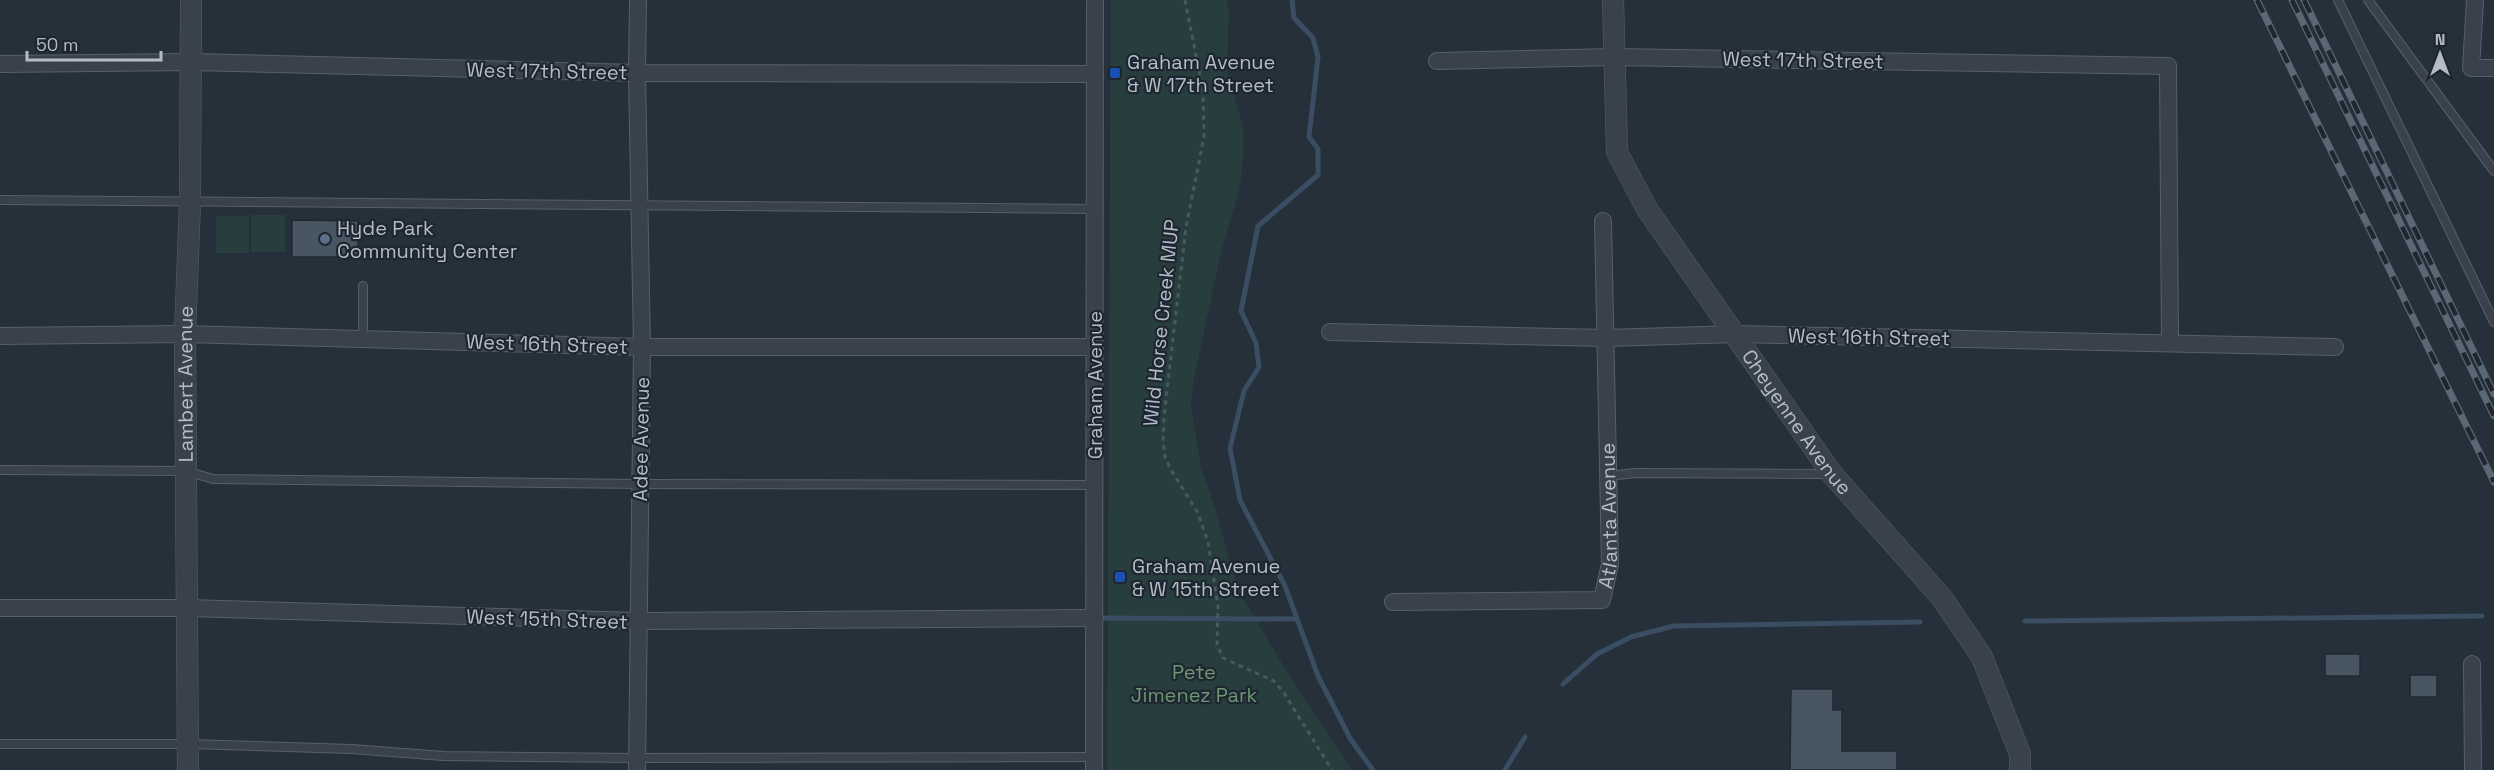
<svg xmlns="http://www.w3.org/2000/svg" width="2494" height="770" viewBox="0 0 2494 770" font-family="'Space Grotesk',sans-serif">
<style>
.green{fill:#283e3e}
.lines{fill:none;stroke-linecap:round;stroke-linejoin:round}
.stream{stroke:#3a4d62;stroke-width:5}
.building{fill:#485662;stroke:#202933;stroke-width:1.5}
.service-casing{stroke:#57606a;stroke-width:10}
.minor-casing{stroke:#57606a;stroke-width:18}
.tertiary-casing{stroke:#57606a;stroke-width:22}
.path{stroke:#475b5c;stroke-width:3;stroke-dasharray:4.5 4.5;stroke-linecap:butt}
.service{stroke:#39424c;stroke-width:8}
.minor{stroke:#39424c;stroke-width:16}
.tertiary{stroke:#39424c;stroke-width:21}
.rail-casing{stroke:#5b6773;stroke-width:7}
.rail{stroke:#1e2731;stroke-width:4.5;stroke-dasharray:14;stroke-linecap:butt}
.transit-dot{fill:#1a4fb4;stroke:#1e2731;stroke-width:2}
.service-dot{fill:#5c6f8a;stroke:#1e2731;stroke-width:2}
.labels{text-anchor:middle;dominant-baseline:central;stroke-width:4.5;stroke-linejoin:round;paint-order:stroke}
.street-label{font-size:20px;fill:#b4bdc7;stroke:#1e2731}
.poi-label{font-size:20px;fill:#b4bdc7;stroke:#1e2731;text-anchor:start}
.park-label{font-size:20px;fill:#6d9773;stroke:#1e2731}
</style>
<rect width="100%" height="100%" fill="#25303b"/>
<!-- green -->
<g class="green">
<polygon points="1111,0 1226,0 1229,14 1227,69 1243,127 1243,157 1240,187 1220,257 1193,383 1191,407 1201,467 1216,511 1238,590 1292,680 1352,770 1107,770"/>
<rect x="251" y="215" width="34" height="37"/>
<rect x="216" y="216" width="33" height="37"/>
</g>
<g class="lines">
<!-- stream -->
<g class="stream">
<polyline points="1292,0 1294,18 1313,38 1318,57 1309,137 1318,149 1318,175 1258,226 1241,311 1256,343 1259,367 1244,391 1230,448 1240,500 1285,586 1318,676 1351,740 1373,770"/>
<polyline points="1096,618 1297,619"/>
<polyline points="2025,621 2482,616"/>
<polyline points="1563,684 1597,654 1631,637 1674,626 1920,622"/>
<polyline points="1505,770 1525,737"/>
</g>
</g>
<!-- building -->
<g class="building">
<polygon points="292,220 358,221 358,257 292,257"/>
<rect x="2325" y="654" width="35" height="22"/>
<rect x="2410" y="675" width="27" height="22"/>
<polygon points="1791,689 1833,689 1833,710 1842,710 1842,751 1897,751 1897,770 1790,770"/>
</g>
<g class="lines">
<!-- service casing -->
<g class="service-casing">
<g id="service">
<polyline points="2338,0 2494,322"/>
<polyline points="2368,0 2494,171"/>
<polyline points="0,200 1095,209"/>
<polyline points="363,286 363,339"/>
<polyline points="0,470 186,471 213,479 640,484 1095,485"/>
<polyline points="1609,476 1635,473 1830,474"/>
<polyline points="0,744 188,744 352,749 443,756 637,758 1094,757"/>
</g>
</g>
<!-- minor casing -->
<g class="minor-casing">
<g id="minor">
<polyline points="2475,0 2471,68 2494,68"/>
<polyline points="1437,61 1615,57 2168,66 2170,343"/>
<polyline points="0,64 191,62 637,73 1095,74"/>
<polyline points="1330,332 1606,338 1736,334 2335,347"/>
<polyline points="0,336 185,334 642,347 1095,347"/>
<path id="s1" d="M 1393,602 L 1602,600 L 1610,564 L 1603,221"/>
<polyline points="0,608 187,608 638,621 1095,618"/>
<polyline points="2472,664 2473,770"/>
<polyline points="637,770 642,347 637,73 638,0"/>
<polyline points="1094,770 1095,0"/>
</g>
</g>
<!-- tertiary casing -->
<g class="tertiary-casing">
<g id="tertiary">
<path id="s2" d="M 1613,0 L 1617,152 L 1647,209 L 1832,474 L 1942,598 L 1982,657 L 2020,754 L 2020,770"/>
<path id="s3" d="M 188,770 L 185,334 L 190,202 L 191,0"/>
</g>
</g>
<!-- path -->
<polyline class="path" points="1185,0 1203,91 1204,137 1186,227 1164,416 1163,442 1165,457 1171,470 1198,513 1208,542 1218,606 1217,645 1223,658 1274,681 1284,693 1332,770"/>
<!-- service -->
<use href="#service" class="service"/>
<!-- minor -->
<use href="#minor" class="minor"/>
<!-- tertiary -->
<use href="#tertiary" class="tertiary"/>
<!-- rail casing -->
<g class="rail-casing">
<g id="rail">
<polyline points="2257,0 2494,482"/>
<polyline points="2292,0 2494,416"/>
<polyline points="2304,0 2494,394"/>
</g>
</g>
<!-- rail -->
<use href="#rail" class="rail"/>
</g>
<!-- markers -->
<g class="transit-dot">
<rect x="1109" y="67" width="12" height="12" rx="3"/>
<rect x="1114" y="571" width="12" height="12" rx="3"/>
</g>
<circle class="service-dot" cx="325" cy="239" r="6"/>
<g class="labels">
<!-- street labels -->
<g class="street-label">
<text transform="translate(1803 60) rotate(1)">West 17th Street</text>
<text transform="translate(547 71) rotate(1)">West 17th Street</text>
<text transform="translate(1161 323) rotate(-84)">Wild Horse Creek MUP</text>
<text transform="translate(1869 337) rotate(1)">West 16th Street</text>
<text transform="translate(547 344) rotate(2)">West 16th Street</text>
<text stroke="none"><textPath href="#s3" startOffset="386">Lambert Avenue</textPath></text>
<text transform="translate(1095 385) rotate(-90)">Graham Avenue</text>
<text stroke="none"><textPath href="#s2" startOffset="477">Cheyenne Avenue</textPath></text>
<text transform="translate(641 439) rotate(-89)">Adee Avenue</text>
<text stroke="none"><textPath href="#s1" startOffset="294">Atlanta Avenue</textPath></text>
<text transform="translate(547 619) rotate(2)">West 15th Street</text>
</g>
<!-- poi labels -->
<g class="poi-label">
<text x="1127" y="62">Graham Avenue<tspan x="1127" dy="23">&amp; W 17th Street</tspan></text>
<text x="337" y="228">Hyde Park<tspan x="337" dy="23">Community Center</tspan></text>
<text x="1132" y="566">Graham Avenue<tspan x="1132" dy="23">&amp; W 15th Street</tspan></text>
</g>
<!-- park labels -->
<g class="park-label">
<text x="1194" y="672">Pete<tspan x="1194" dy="23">Jimenez Park</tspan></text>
</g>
</g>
<!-- north arrow -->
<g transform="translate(2440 54)" stroke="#1e2731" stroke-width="4.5" paint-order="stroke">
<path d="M0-4.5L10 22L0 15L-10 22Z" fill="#b4bdc7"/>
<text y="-9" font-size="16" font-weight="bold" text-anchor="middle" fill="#b4bdc7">N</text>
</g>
<!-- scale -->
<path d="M27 51v9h134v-9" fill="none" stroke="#b4bdc7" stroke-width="3"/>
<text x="36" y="51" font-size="18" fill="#b4bdc7" stroke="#1e2731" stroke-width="4.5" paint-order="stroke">50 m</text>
</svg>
